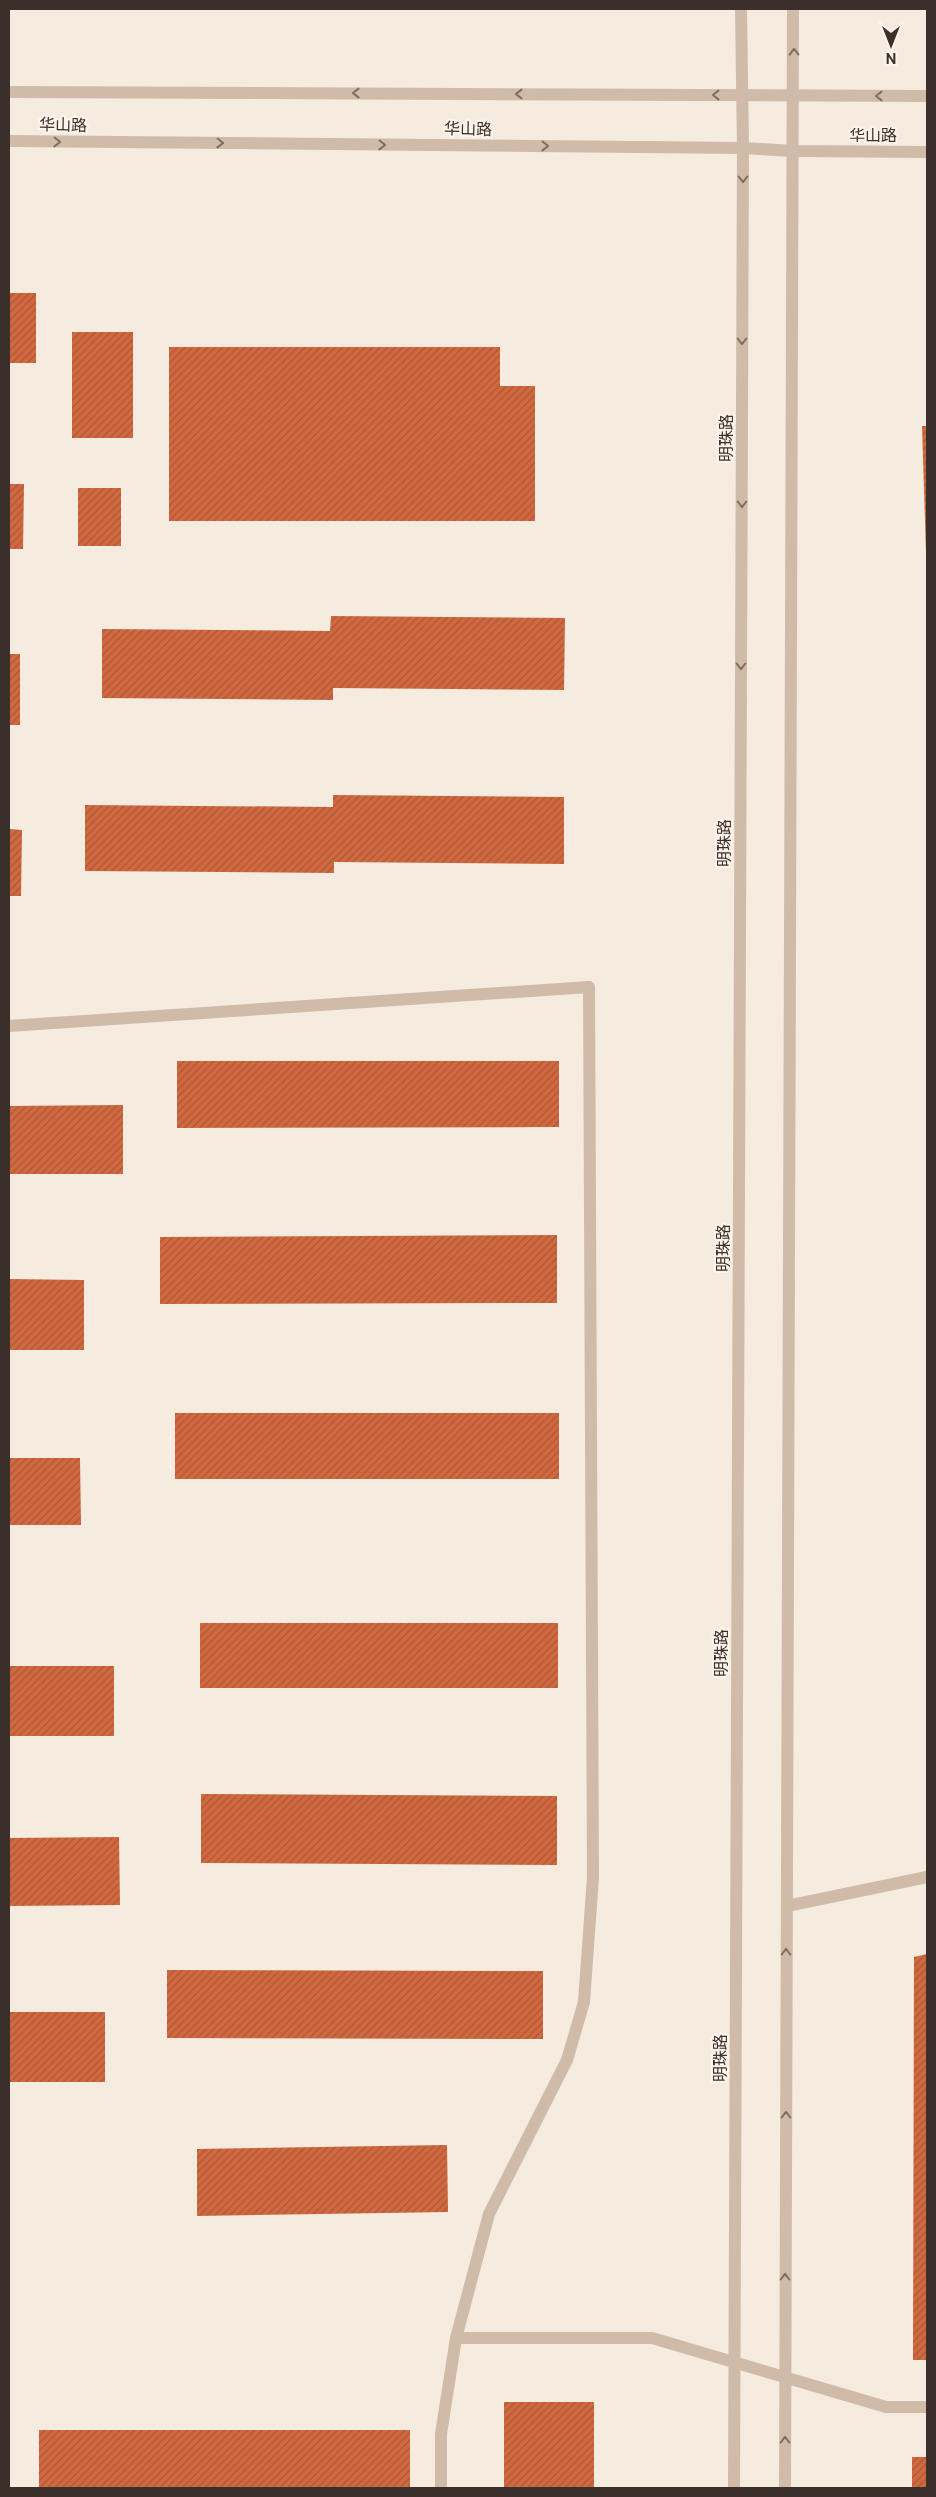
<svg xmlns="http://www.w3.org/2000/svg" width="936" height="2497" viewBox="0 0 936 2497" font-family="'Public Sans','Noto Sans SC',sans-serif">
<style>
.building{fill:url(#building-hatch)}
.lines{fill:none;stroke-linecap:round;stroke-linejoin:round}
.service{stroke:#cfbba8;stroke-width:12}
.minor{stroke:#cfbba8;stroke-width:12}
.tertiary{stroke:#cfbba8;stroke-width:12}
.oneway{stroke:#7e6e62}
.labels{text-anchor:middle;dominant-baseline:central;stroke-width:4.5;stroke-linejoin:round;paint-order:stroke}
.street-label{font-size:16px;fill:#3b2f29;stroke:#fcf5eb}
</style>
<defs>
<pattern id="building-hatch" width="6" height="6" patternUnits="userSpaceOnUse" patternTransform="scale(1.25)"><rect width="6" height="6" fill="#d16940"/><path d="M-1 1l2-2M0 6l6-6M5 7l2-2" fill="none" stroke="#ab5736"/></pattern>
</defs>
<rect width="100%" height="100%" fill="#f5ebde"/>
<!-- building -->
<g class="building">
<rect x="9" y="293" width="27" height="70"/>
<rect x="72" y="332" width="61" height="106"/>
<polygon points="169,347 500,347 500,386 535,386 535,521 169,521"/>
<polygon points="922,426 927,426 927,554 926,554"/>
<polygon points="9,484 24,484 23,549 9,549"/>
<rect x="78" y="488" width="43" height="58"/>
<polygon points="331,616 565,618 564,690 333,688 333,700 102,698 102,629 330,631"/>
<rect x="9" y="654" width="11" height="71"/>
<polygon points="333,795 564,797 564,864 334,862 334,873 85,871 85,805 333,807"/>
<polygon points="9,829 22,830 21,896 9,896"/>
<polygon points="177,1061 559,1061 559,1127 177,1128"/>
<polygon points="123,1105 123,1174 9,1174 9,1106"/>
<polygon points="557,1235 557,1303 160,1304 160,1237"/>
<polygon points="9,1279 84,1280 84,1350 9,1350"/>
<rect x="175" y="1413" width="384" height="66"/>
<polygon points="9,1458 80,1458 81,1525 9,1525"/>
<rect x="200" y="1623" width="358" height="65"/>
<rect x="9" y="1666" width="105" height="70"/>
<polygon points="201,1794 557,1796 557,1865 201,1863"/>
<polygon points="119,1837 120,1905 9,1906 9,1838"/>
<polygon points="927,1954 927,2360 913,2360 914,1957"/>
<polygon points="167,1970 543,1971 543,2039 167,2038"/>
<rect x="9" y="2012" width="96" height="70"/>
<polygon points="447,2145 448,2212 197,2216 197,2149"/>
<rect x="504" y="2402" width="90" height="86"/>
<rect x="39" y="2430" width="371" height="58"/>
<rect x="912" y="2457" width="15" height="31"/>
</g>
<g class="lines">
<!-- service -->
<g class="service">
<polyline points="9,1026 589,987 593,1877 584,2002 567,2060 489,2214 456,2338 441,2434 441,2488"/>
<polyline points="456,2338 652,2338 886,2407 927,2407"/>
</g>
<!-- minor -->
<polyline class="minor" points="787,1906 927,1877"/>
<!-- tertiary -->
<g class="tertiary">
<polyline points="9,92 927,96"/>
<polyline points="9,141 743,148 794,151 927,152"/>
<polyline points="734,2488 743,148 741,9"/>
<polyline points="785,2488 793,9"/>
</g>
</g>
<!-- one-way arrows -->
<defs><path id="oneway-chevron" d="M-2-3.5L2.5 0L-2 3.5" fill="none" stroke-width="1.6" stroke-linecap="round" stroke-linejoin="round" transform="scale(1.25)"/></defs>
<g class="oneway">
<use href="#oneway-chevron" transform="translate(794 52) rotate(-91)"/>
<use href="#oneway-chevron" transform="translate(356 93) rotate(-180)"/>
<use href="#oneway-chevron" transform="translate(519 94) rotate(-180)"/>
<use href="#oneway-chevron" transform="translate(716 95) rotate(-180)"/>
<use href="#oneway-chevron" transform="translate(879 96) rotate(-180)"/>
<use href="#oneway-chevron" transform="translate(57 142) rotate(1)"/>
<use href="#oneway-chevron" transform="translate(220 143) rotate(1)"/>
<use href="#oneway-chevron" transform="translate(382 145) rotate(1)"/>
<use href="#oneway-chevron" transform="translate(545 146) rotate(1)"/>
<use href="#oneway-chevron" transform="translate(743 179) rotate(90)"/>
<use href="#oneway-chevron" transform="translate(742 341) rotate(90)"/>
<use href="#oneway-chevron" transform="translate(742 504) rotate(90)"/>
<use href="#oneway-chevron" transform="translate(741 666) rotate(90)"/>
<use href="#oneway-chevron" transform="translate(786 1952) rotate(-90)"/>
<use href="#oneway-chevron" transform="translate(786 2115) rotate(-90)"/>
<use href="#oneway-chevron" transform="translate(785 2277) rotate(-90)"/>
<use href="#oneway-chevron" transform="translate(785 2440) rotate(-90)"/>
</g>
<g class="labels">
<!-- street labels -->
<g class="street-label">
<text transform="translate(63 125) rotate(1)">华山路</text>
<text transform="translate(468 129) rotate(1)">华山路</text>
<text x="873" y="135">华山路</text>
<text transform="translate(726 438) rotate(-90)">明珠路</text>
<text transform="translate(724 843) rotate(-90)">明珠路</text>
<text transform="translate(723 1248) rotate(-90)">明珠路</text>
<text transform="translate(721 1653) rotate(-90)">明珠路</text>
<text transform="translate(720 2058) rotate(-90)">明珠路</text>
</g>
</g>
<!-- border -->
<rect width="936" height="2497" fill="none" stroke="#3b2f29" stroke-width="20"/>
<!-- north arrow -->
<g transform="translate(891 45) rotate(180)" stroke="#fcf5eb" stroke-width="4" paint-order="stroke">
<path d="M0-4L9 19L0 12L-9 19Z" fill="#3b2f29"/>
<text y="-8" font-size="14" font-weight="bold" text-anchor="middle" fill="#3b2f29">N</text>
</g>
</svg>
